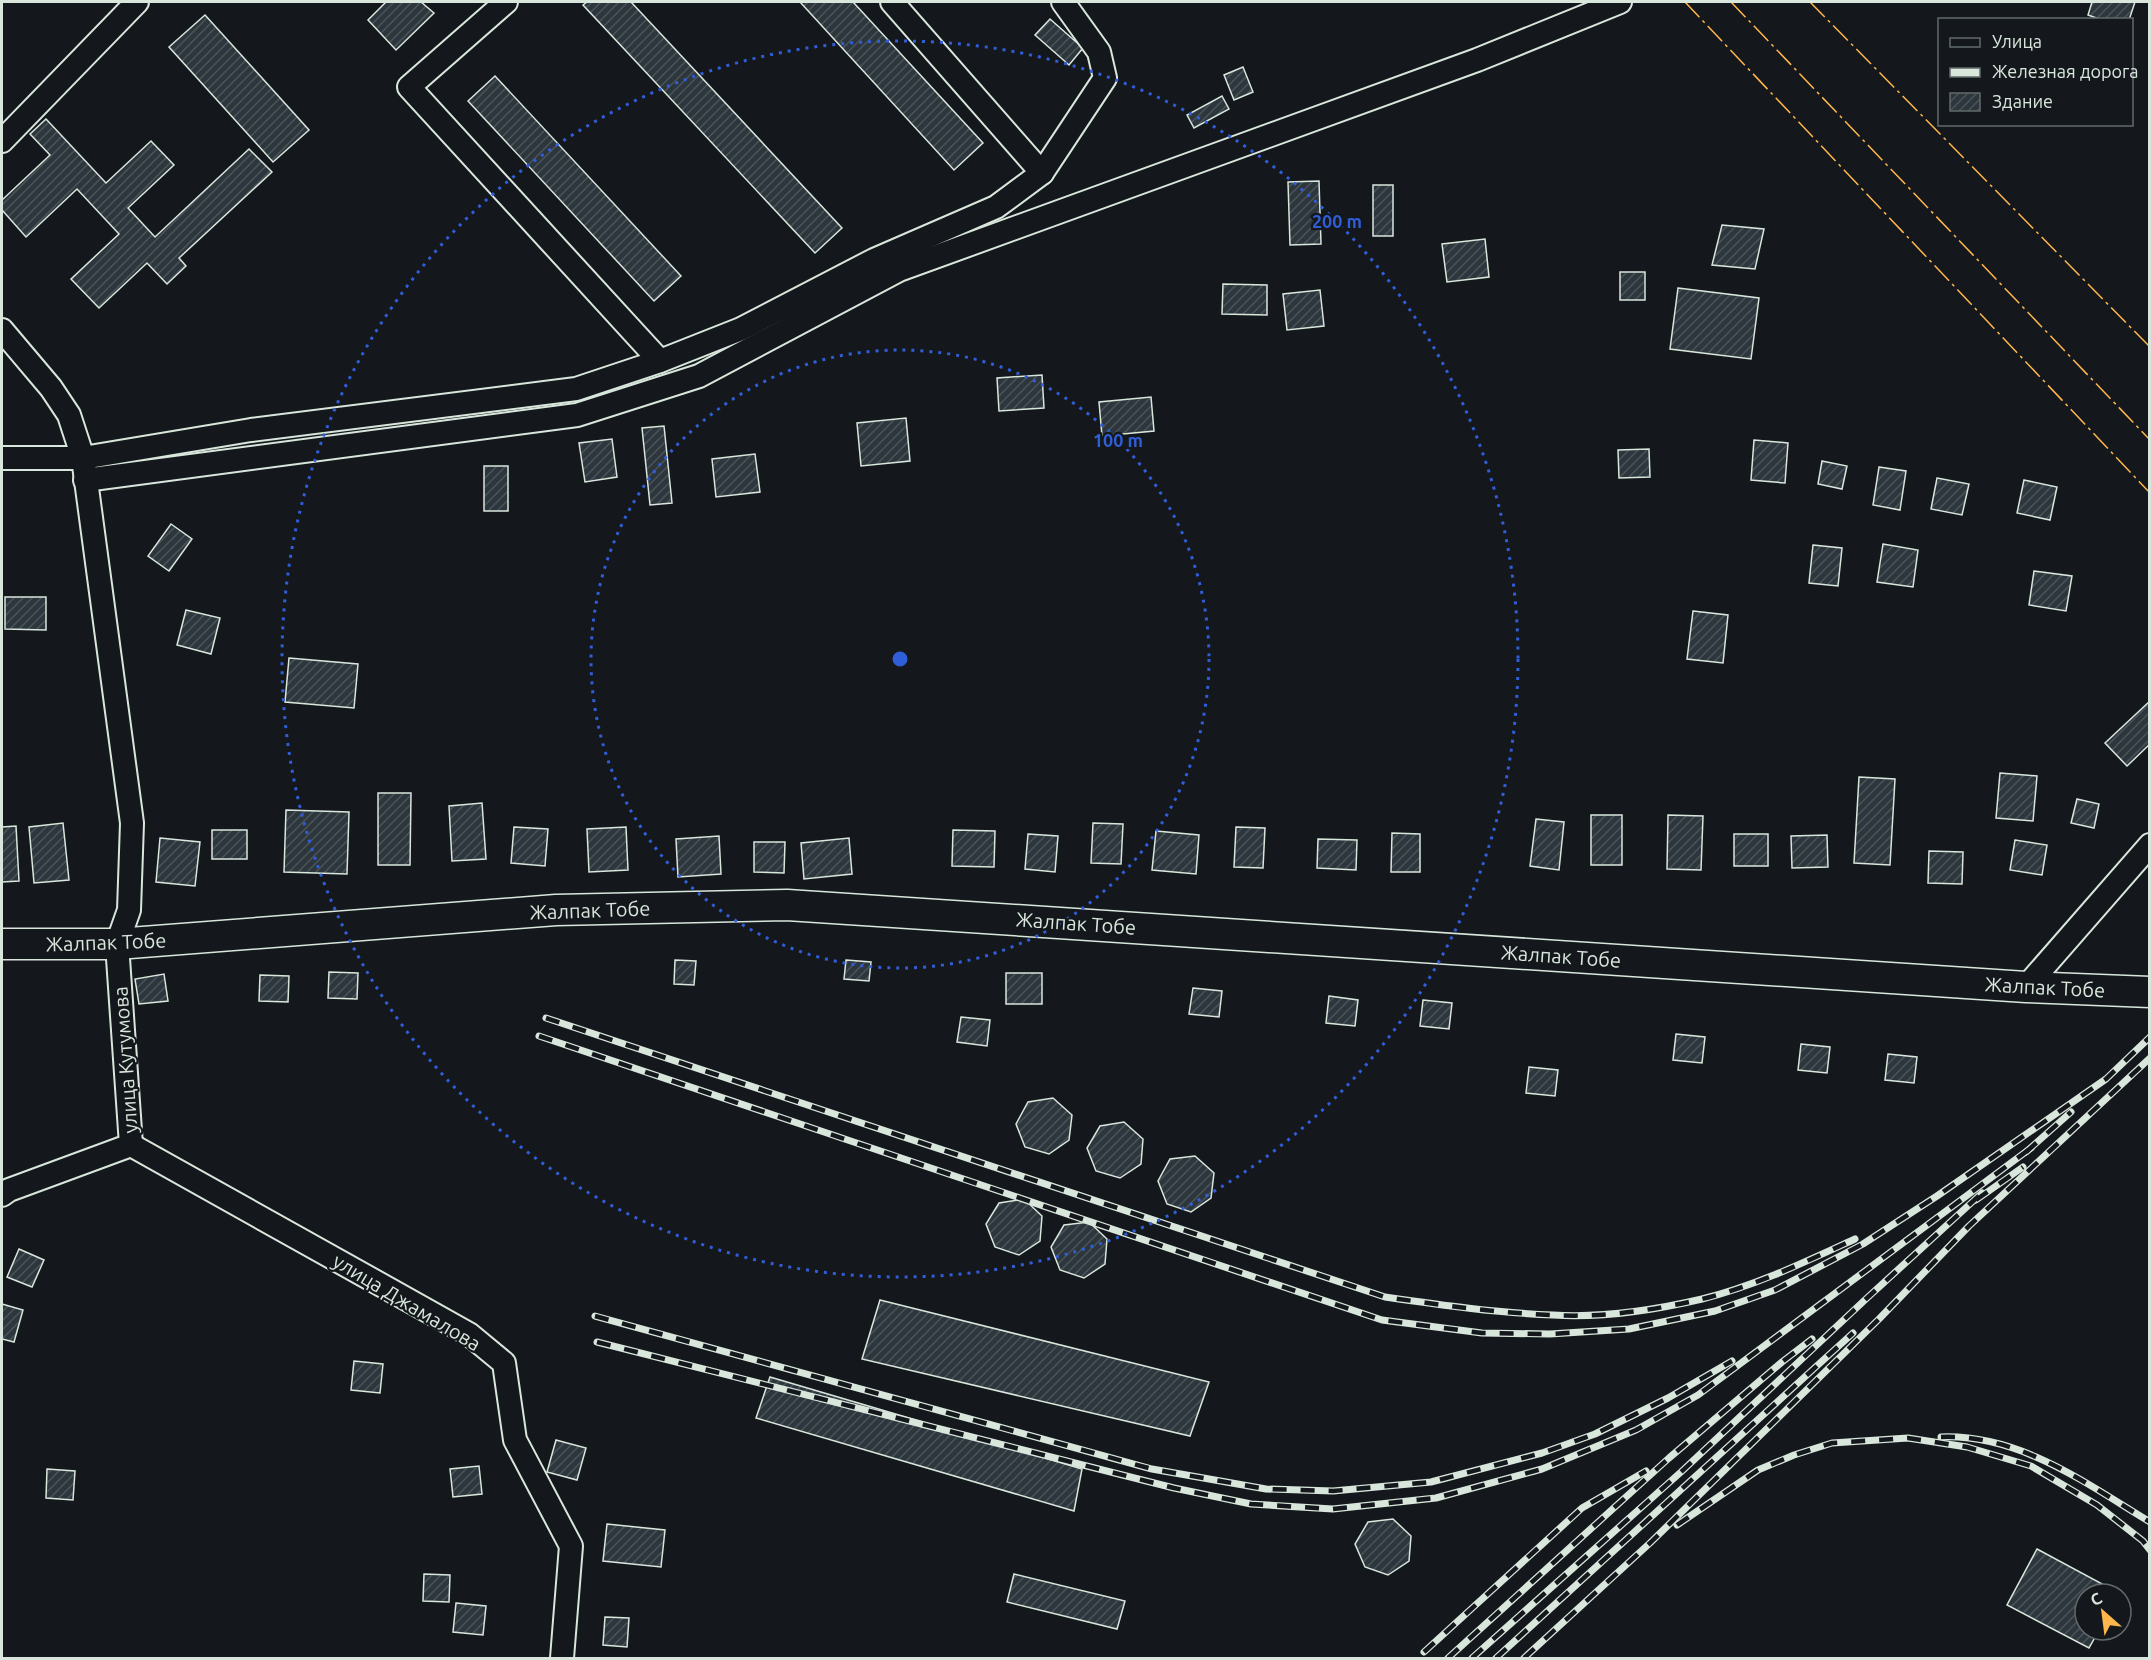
<svg xmlns="http://www.w3.org/2000/svg" width="2151" height="1660" viewBox="0 0 2151 1660" font-family="Ubuntu,sans-serif">
<style>
.building{fill:url(#building-hatch);stroke:#d8e6dc;stroke-width:1.5}
.lines{fill:none;stroke-linecap:round;stroke-linejoin:round}
.minor-casing{stroke:#d8e6dc;stroke-width:26}
.major-casing{stroke:#d8e6dc;stroke-width:33}
.minor{stroke:#14181c;stroke-width:22}
.major{stroke:#14181c;stroke-width:30}
.rail-casing{stroke:#d8e6dc;stroke-width:7}
.rail{stroke:#14181c;stroke-width:4.5;stroke-dasharray:14;stroke-linecap:butt}
.power{stroke:#ffb74d;stroke-width:1.5;stroke-dasharray:21 4.5 3 4.5;stroke-linecap:butt}
.ring{fill:none;stroke:#305dd8;stroke-width:3;stroke-dasharray:3 6}
.labels{text-anchor:middle;dominant-baseline:central;stroke-width:4.5;stroke-linejoin:round;paint-order:stroke}
.street-label{font-size:20px;fill:#d8e6dc;stroke:#14181c}
.centre{fill:#305dd8;stroke:#14181c;stroke-width:3}
.ring-label{font-size:18px;text-anchor:middle;font-weight:bold;fill:#305dd8;stroke:#14181c;stroke-width:4.5;stroke-linejoin:round;paint-order:stroke}
</style>
<defs>
<pattern id="building-hatch" width="6" height="6" patternUnits="userSpaceOnUse" patternTransform="scale(1.5)"><rect width="6" height="6" fill="#2c363c"/><path d="M-1 1l2-2M0 6l6-6M5 7l2-2" fill="none" stroke="#4a5358"/></pattern>
</defs>
<rect width="100%" height="100%" fill="#14181c"/>
<!-- building -->
<g class="building">
<polygon points="386,2 421,2 434,13 396,50 368,20"/>
<polygon points="587,2 631,2 842,228 815,253 583,5"/>
<polygon points="800,2 853,2 983,143 954,170"/>
<polygon points="2092,2 2135,2 2129,20 2102,20 2088,15"/>
<polygon points="205,15 309,130 273,162 169,47"/>
<polygon points="1050,19 1083,48 1069,65 1035,35"/>
<polygon points="1243,67 1253,92 1234,100 1224,75"/>
<polygon points="495,76 681,276 654,301 468,101"/>
<polygon points="1222,96 1229,109 1194,128 1187,115"/>
<polygon points="46,119 106,183 151,141 174,165 128,208 155,237 249,149 272,172 179,258 186,266 167,284 147,263 99,308 71,279 119,234 77,189 26,237 2,210 2,200 50,155 30,134"/>
<polygon points="1319,181 1321,244 1290,245 1288,182"/>
<rect x="1373" y="185" width="20" height="51"/>
<polygon points="1722,225 1764,229 1755,269 1712,265"/>
<polygon points="1485,239 1489,277 1447,282 1442,244"/>
<rect x="1620" y="272" width="25" height="28"/>
<polygon points="1223,284 1267,285 1267,315 1222,314"/>
<polygon points="1678,288 1759,298 1751,359 1670,349"/>
<polygon points="1320,290 1324,326 1287,330 1283,294"/>
<polygon points="1042,375 1044,408 999,411 997,378"/>
<polygon points="1151,397 1154,431 1102,436 1099,402"/>
<polygon points="906,418 910,461 861,466 857,423"/>
<polygon points="664,426 672,503 650,505 642,428"/>
<polygon points="612,439 617,477 585,482 579,443"/>
<polygon points="1754,440 1788,443 1785,483 1751,480"/>
<polygon points="1649,449 1650,477 1619,478 1618,450"/>
<polygon points="755,454 760,492 716,497 712,459"/>
<polygon points="1822,461 1847,466 1842,489 1818,484"/>
<rect x="484" y="466" width="24" height="45"/>
<polygon points="1879,467 1906,471 1900,510 1873,505"/>
<polygon points="1937,478 1969,484 1962,515 1931,509"/>
<polygon points="2024,480 2057,487 2050,520 2017,513"/>
<polygon points="171,524 192,539 169,571 148,556"/>
<polygon points="1883,544 1918,550 1913,587 1877,582"/>
<polygon points="1813,545 1842,548 1838,586 1809,583"/>
<polygon points="2034,571 2072,576 2066,611 2029,605"/>
<polygon points="5,597 46,597 46,630 5,629"/>
<polygon points="186,610 220,618 211,654 177,645"/>
<polygon points="1693,611 1728,615 1723,663 1687,659"/>
<polygon points="289,658 358,664 354,708 285,702"/>
<polygon points="2150,701 2150,744 2127,766 2105,743"/>
<polygon points="2000,773 2037,776 2033,821 1996,818"/>
<polygon points="1859,777 1895,779 1890,865 1854,863"/>
<polygon points="378,793 411,793 410,865 378,865"/>
<polygon points="2077,799 2099,804 2094,828 2071,823"/>
<polygon points="482,803 486,859 452,861 449,806"/>
<polygon points="286,810 349,812 347,874 284,872"/>
<rect x="1591" y="815" width="31" height="50"/>
<polygon points="1668,815 1703,816 1701,870 1667,869"/>
<polygon points="1536,819 1564,822 1559,870 1530,866"/>
<polygon points="63,823 69,880 34,883 29,827"/>
<polygon points="1093,823 1123,824 1121,864 1091,863"/>
<polygon points="16,826 19,881 2,882 2,827"/>
<polygon points="514,827 548,829 545,866 511,863"/>
<polygon points="626,827 628,870 589,872 587,829"/>
<polygon points="1236,827 1265,828 1263,868 1234,867"/>
<rect x="212" y="830" width="35" height="29"/>
<polygon points="953,830 995,831 994,867 952,866"/>
<polygon points="1156,831 1199,835 1196,874 1152,870"/>
<polygon points="1392,833 1420,834 1420,872 1391,872"/>
<polygon points="1028,834 1058,836 1055,872 1025,869"/>
<rect x="1734" y="834" width="34" height="32"/>
<polygon points="1827,835 1828,867 1792,868 1791,836"/>
<polygon points="719,836 721,874 678,877 676,839"/>
<polygon points="160,838 200,842 195,886 156,882"/>
<polygon points="849,838 852,874 804,879 801,843"/>
<polygon points="1318,839 1357,840 1356,870 1317,868"/>
<polygon points="2015,840 2047,845 2042,875 2010,870"/>
<polygon points="754,842 785,842 784,873 754,872"/>
<polygon points="1929,851 1963,852 1962,884 1928,883"/>
<polygon points="675,960 696,961 694,985 674,984"/>
<polygon points="846,960 871,962 869,981 844,979"/>
<polygon points="329,972 358,973 357,999 328,998"/>
<rect x="1006" y="973" width="36" height="31"/>
<polygon points="164,974 168,1001 139,1004 135,979"/>
<polygon points="260,975 289,976 288,1002 259,1001"/>
<polygon points="1193,988 1222,991 1219,1017 1189,1014"/>
<polygon points="1329,996 1358,1000 1355,1026 1326,1023"/>
<polygon points="1423,1000 1452,1003 1449,1029 1420,1026"/>
<polygon points="961,1017 990,1020 987,1046 957,1042"/>
<polygon points="1676,1034 1705,1037 1702,1063 1673,1060"/>
<polygon points="1801,1044 1830,1047 1827,1073 1798,1070"/>
<polygon points="1888,1054 1917,1057 1914,1083 1885,1080"/>
<polygon points="1529,1067 1558,1070 1555,1096 1526,1093"/>
<polygon points="1053,1098 1072,1115 1069,1140 1049,1154 1025,1147 1016,1124 1028,1102"/>
<polygon points="1124,1122 1143,1139 1141,1164 1120,1178 1096,1171 1087,1148 1100,1126"/>
<polygon points="1195,1156 1214,1173 1211,1198 1191,1212 1167,1204 1158,1181 1170,1159"/>
<polygon points="1024,1199 1042,1216 1040,1241 1019,1255 995,1247 986,1224 999,1203"/>
<polygon points="1089,1222 1107,1239 1105,1264 1084,1278 1060,1270 1051,1247 1064,1225"/>
<polygon points="19,1249 44,1260 32,1287 7,1277"/>
<polygon points="880,1300 1209,1382 1190,1436 862,1359"/>
<polygon points="2,1304 23,1310 14,1342 2,1339"/>
<polygon points="354,1361 383,1364 380,1393 351,1390"/>
<polygon points="770,1377 1082,1469 1074,1511 756,1418"/>
<polygon points="556,1440 586,1448 577,1480 547,1472"/>
<polygon points="479,1466 482,1494 453,1497 450,1469"/>
<polygon points="47,1469 75,1471 73,1500 46,1498"/>
<polygon points="1393,1519 1411,1536 1409,1561 1388,1575 1365,1567 1355,1544 1368,1522"/>
<polygon points="607,1524 665,1530 661,1567 603,1561"/>
<polygon points="2037,1549 2119,1593 2085,1594 2085,1630 2099,1630 2089,1648 2007,1605"/>
<polygon points="424,1574 450,1575 449,1602 423,1601"/>
<polygon points="1014,1574 1125,1601 1117,1629 1007,1602"/>
<polygon points="456,1603 486,1606 483,1635 453,1632"/>
<polygon points="605,1617 629,1618 627,1647 603,1645"/>
</g>
<g class="lines">
<!-- minor casing -->
<g class="minor-casing">
<g id="minor">
<polyline points="506,2 409,87 660,361"/>
<polyline points="892,2 1042,173"/>
<polyline points="2,141 137,2"/>
<polyline points="2,330 51,388 69,415 83,458 132,823 129,910 117,944 131,1145 9,1190 2,1195"/>
<polyline points="2,458 83,458 251,430 576,389 660,361 741,329 874,260 996,207 1042,173 1105,78 1099,52 1063,2"/>
<polyline points="85,480 577,415 699,376 899,270 1477,60 1620,2"/>
<polyline points="2026,987 2150,845"/>
<polyline points="131,1145 469,1334 504,1363 515,1440 571,1546 562,1658"/>
</g>
</g>
<!-- major casing -->
<g class="major-casing">
<polyline id="major" points="2,944 117,944 556,910 787,905 2026,987 2150,992"/>
</g>
<!-- minor -->
<use href="#minor" class="minor"/>
<!-- major -->
<use href="#major" class="major"/>
<!-- rail casing -->
<g class="rail-casing">
<g id="rail">
<path d="M 546,1018 L 1385,1297 C 1441,1305 1497,1313 1553,1315 C 1602,1318 1655,1310 1702,1299 C 1755,1286 1805,1262 1855,1239"/>
<polyline points="539,1036 1382,1320 1482,1333 1550,1334 1629,1329 1715,1311 1775,1290 1863,1244 1937,1196 2106,1079 2150,1037"/>
<polyline points="2026,1152 2071,1112"/>
<polyline points="1976,1200 2023,1167"/>
<polyline points="595,1316 1152,1469 1266,1489 1333,1491 1431,1482 1542,1453 1595,1434 1668,1398 1732,1361"/>
<polyline points="597,1342 1174,1488 1251,1504 1333,1509 1436,1498 1542,1469 1636,1430 1698,1395 2031,1148"/>
<path d="M 1941,1437 C 2020,1434 2085,1483 2150,1522"/>
<polyline points="1677,1525 1758,1470 1794,1455 1832,1443 1908,1438 1967,1447 2031,1466 2097,1505 2143,1541 2150,1550"/>
<polyline points="1424,1652 1582,1508 1646,1471"/>
<polyline points="1448,1658 1669,1458 1782,1362 1812,1339"/>
<polyline points="1472,1658 1681,1472 1867,1298 1982,1193"/>
<polyline points="1496,1658 1853,1333"/>
<polyline points="1524,1658 1650,1543 1879,1319 1969,1226 2150,1058"/>
</g>
</g>
<!-- rail -->
<use href="#rail" class="rail"/>
<!-- power -->
<g class="power">
<polyline points="1685,2 2150,493"/>
<polyline points="1731,2 2150,440"/>
<polyline points="1810,2 2150,347"/>
</g>
</g>
<!-- distance rings -->
<g class="ring">
<circle cx="900" cy="659" r="309"/>
<circle cx="900" cy="659" r="618"/>
</g>
<g class="labels">
<!-- street labels -->
<g class="street-label">
<text transform="translate(590 910) rotate(-2)">Жалпак Тобе</text>
<text transform="translate(1076 923) rotate(4)">Жалпак Тобе</text>
<text transform="translate(106 942) rotate(-2)">Жалпак Тобе</text>
<text transform="translate(1561 956) rotate(4)">Жалпак Тобе</text>
<text transform="translate(2045 987) rotate(3)">Жалпак Тобе</text>
<text transform="translate(125 1060) rotate(-94)">улица Кутумова</text>
<text transform="translate(407 1302) rotate(31)">улица Джамалова</text>
</g>
</g>
<circle cx="900" cy="659" r="9" class="centre"/>
<g class="ring-label">
<text x="1337" y="228">200 m</text>
<text x="1118" y="447">100 m</text>
</g>
<!-- border -->
<rect width="2151" height="1660" fill="none" stroke="#d8e6dc" stroke-width="6"/>
<!-- legend -->
<rect x="1938" y="18" width="195" height="108" fill="#14181c" stroke="#626a69" stroke-width="1.5"/>
<rect x="1950" y="38" width="30" height="9" fill="#14181c" stroke="#626a69" stroke-width="1.5"/>
<text x="1992" y="48" font-size="18" fill="#d8e6dc">Улица</text>
<rect x="1950" y="68" width="30" height="9" fill="#d8e6dc" stroke="#626a69" stroke-width="1.5"/>
<text x="1992" y="78" font-size="18" fill="#d8e6dc">Железная дорога</text>
<rect x="1950" y="93" width="30" height="18" fill="url(#building-hatch)" stroke="#626a69" stroke-width="1.5"/>
<text x="1992" y="108" font-size="18" fill="#d8e6dc">Здание</text>
<!-- north arrow -->
<g transform="translate(2103 1612) rotate(332)"><circle r="28" fill="#14181c" stroke="#626a69" stroke-width="1.5"/>
<path d="M0-4.5L10 22L0 15L-10 22Z" fill="#ffb74d"/>
<text y="-9" font-size="16" font-weight="bold" text-anchor="middle" fill="#d8e6dc">С</text>
</g>
</svg>
